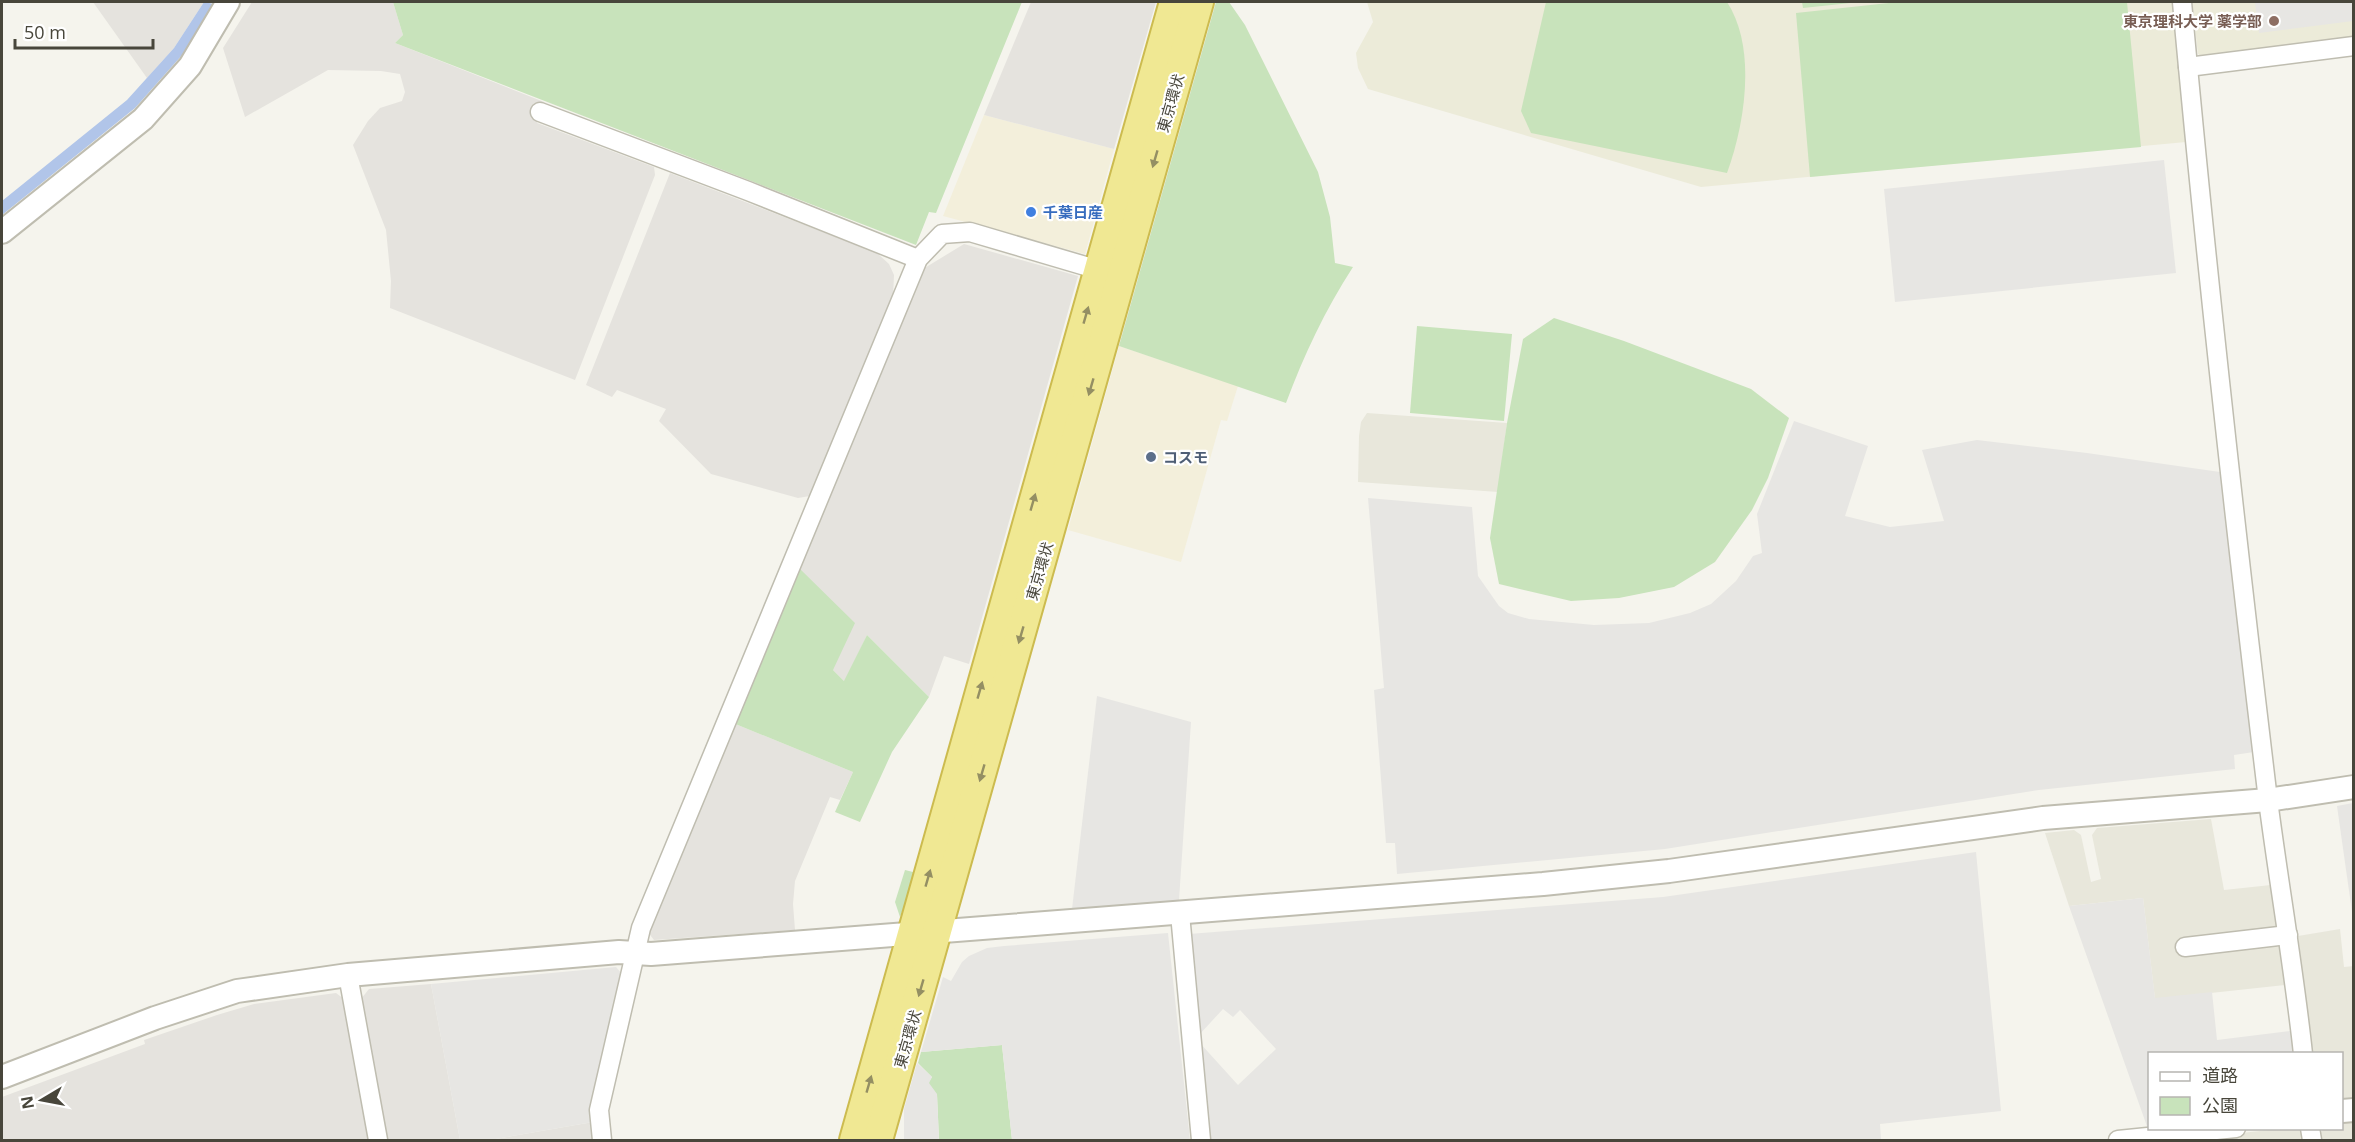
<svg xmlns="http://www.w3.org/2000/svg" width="2355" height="1142" viewBox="0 0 2355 1142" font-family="'Open Sans','Noto Sans JP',sans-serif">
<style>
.residential{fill:#e8e7db}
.commercial{fill:#f3efdb}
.industrial{fill:#e5e3de}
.education{fill:#ecebd9}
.green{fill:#c8e3bb}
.parking{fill:#e7e6e3}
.water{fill:#b1c5e9}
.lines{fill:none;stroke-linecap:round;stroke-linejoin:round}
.minor-casing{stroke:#bfbdb0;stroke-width:21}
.tertiary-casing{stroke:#bfbdb0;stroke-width:26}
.trunk-casing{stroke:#ccbb4f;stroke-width:32}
.minor{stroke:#fff;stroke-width:18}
.tertiary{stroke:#fff;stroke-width:22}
.trunk{stroke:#f0e893;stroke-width:28}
.oneway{fill:#948f63}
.education-dot{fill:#8d6e63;stroke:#fff;stroke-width:2}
.shop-dot{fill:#3f7fe0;stroke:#fff;stroke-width:2}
.service-dot{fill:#5c6f8a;stroke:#fff;stroke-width:2}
.labels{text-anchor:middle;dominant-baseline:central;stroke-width:4.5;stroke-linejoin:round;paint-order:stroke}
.education-label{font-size:15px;font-weight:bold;fill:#785e54;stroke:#fff;text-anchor:end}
.street-label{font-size:15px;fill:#48463b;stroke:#fff}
.shop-label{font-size:15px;font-weight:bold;fill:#366cbe;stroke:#fff;text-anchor:start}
.service-label{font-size:15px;font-weight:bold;fill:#4e5e75;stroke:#fff;text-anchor:start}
</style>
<rect width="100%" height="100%" fill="#f5f4ed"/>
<!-- residential -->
<g class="residential">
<polygon points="1367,413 1507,423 1498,492 1358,482 1359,436 1361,422"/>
<polygon points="2211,819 2224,890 2271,885 2277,924 2271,931 2273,944 2280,948 2285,985 2155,999 2143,898 2069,906 2045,833 2074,830 2081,835 2091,882 2101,879 2092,835 2097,828"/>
<polygon points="2340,929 2344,967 2354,966 2353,1097 2342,1098 2342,1054 2313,1053 2298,936"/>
<polygon points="2353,1121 2353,1140 2322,1140 2321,1132 2323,1129 2342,1128 2342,1122"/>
<polygon points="2287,1128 2301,1129 2302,1140 2178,1140"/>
</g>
<!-- commercial -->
<g class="commercial">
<polygon points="984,115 1114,149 1085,254 943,216"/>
<polygon points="1119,346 1238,386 1227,421 1221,420 1181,562 1068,530"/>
</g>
<!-- industrial -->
<g class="industrial">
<polygon points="93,2 204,2 174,48 147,78"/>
<polygon points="252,2 393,2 403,35 395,43 544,102 537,123 654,167 655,175 575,380 390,308 391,281 386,230 353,145 368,121 380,108 402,101 405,92 400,74 381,71 328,70 245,117 223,48"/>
<polygon points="1031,2 1156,2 1114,149 984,115"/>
<polygon points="670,173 877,253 889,264 894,275 893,297 810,496 798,498 711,474 659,421 666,409 617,390 612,397 586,385"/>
<polygon points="964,244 1078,276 969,664 944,656 929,697 867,635 845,682 833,670 798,567 923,269"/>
<polygon points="733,723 853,772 840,800 830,797 795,881 793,904 795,930 654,940 647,931"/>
<polygon points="431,984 460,1140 387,1140 361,999 369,989"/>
<polygon points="336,993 344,999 370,1140 2,1140 2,1097 145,1044 144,1040 217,1015 254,1004"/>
<polygon points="593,1122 594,1140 490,1140"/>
</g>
<!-- education -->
<g class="education">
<polygon points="1367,2 2172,2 2186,142 1701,187 1368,89 1358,68 1356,53 1373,22"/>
<polygon points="2192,2 2353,2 2353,41 2207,61 2198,54"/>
</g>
<!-- green -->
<g class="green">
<polygon points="393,2 1022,2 936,213 929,212 916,245 395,43 403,35"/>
<path d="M 1216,2 L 1229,2 L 1245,25 L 1318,172 L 1330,217 L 1335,263 L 1353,267 C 1325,310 1304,355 1286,403 L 1119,346 Z"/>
<path d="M 1546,2 L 1727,2 C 1757,48 1745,124 1727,173 L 1531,133 L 1521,111 Z"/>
<polygon points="1802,2 1860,2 1803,8"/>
<polygon points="1898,2 2127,2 2141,147 1810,177 1796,13"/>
<polygon points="1554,318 1624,341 1751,389 1789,418 1768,478 1752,510 1715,562 1674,587 1619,598 1571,601 1499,584 1490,538 1507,423 1523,339"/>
<polygon points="1417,326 1512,334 1504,421 1410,413"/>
<polygon points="798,567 855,623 833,670 844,681 867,635 929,697 892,752 860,822 835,812 853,772 733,723"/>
<polygon points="905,870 917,873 900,917 895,902"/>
<polygon points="1002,1045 1012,1140 939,1140 937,1095 928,1083 932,1077 918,1063 921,1052"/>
</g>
<!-- parking -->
<g class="parking">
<polygon points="2265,2 2353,2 2353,21 2259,33 2255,3"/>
<polygon points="2164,160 2176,273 1895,302 1884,189"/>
<polygon points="1794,421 1868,446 1845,516 1890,527 1944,521 1922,450 1977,440 2087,453 2220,472 2254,752 2234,755 2235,769 2039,790 1665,849 1397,874 1395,843 1386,843 1374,690 1384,688 1368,498 1472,507 1478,576 1499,606 1508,613 1529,619 1594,625 1649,623 1690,613 1711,604 1736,581 1753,556 1762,553 1757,514"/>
<polygon points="1097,696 1191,722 1179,900 1072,909"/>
<polygon points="2353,803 2354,803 2353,919 2337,806"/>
<polygon points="1976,852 2001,1111 1880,1124 1881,1140 1209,1140 1199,1042 1238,1085 1276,1049 1240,1010 1233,1017 1223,1009 1199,1035 1189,934 1663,897"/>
<polygon points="2143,898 2155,998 2212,992 2217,1040 2291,1031 2293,1053 2150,1054 2149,1132 2069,906"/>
<polygon points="1168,933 1190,1140 1012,1140 1002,1045 921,1052 943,977 951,981 962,962 969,956 987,948 1004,946"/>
<polygon points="616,967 622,974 593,1122 490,1140 460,1140 431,984"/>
<polygon points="917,1063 932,1077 929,1083 937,1094 939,1140 904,1140 904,1109"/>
</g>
<!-- water -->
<polygon class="water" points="204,2 214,4 183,54 135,108 2,215 2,201 127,100 174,48"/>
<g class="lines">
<!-- minor casing -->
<g class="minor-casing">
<g id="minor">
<path d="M 2182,2 C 2206,268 2236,534 2268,800 C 2279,885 2294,969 2303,1054"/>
<polyline points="2188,67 2354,46"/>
<polyline points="540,112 748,191 918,259"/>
<polyline points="1180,914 1201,1140"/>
<polyline points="2185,947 2288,935"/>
<polyline points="348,975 378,1140"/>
<polyline points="2310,1128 2312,1140"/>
<polyline points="602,1140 599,1110 641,928 918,259 942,234 970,232 1099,270"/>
<polyline points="2118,1140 2236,1128"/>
</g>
</g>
<!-- tertiary casing -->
<g class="tertiary-casing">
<g id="tertiary">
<polyline points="2,232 143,119 190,66 228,2"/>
<polyline points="2,1077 155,1018 237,991 348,975 619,952 651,954 1543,884 1669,871 2043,818 2268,800 2354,787"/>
<polyline points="2342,1111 2354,1110"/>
</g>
</g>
<!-- trunk casing -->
<g class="trunk-casing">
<g id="trunk">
<polyline points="854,1140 1174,2"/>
<polyline points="878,1140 1199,2"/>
</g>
</g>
<!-- minor -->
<use href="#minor" class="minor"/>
<!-- tertiary -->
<use href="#tertiary" class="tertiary"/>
<!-- trunk -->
<use href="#trunk" class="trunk"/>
</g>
<!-- one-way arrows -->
<defs><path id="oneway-solid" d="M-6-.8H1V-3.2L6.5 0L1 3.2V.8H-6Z" transform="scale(1.5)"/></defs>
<g class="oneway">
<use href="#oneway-solid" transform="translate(1155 159) rotate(106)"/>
<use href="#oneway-solid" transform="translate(1086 315) rotate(-74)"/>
<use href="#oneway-solid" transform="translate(1091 387) rotate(106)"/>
<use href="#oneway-solid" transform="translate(1033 502) rotate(-74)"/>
<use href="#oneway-solid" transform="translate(1021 635) rotate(106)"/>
<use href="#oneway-solid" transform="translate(980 690) rotate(-74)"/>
<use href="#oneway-solid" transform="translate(982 773) rotate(106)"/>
<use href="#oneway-solid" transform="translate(928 878) rotate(-74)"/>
<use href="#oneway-solid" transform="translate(921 988) rotate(106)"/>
<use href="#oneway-solid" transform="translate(869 1084) rotate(-74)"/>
</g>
<!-- markers -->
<circle class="education-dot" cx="2274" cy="21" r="6"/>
<circle class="shop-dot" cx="1031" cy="212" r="6"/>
<circle class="service-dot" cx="1151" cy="457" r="6"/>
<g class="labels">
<!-- education labels -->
<g class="education-label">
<text x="2262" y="21">東京理科大学 薬学部</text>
</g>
<!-- street labels -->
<g class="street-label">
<text transform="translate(1170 103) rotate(-74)">東京環状</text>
<text transform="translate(1039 571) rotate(-74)">東京環状</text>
<text transform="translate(907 1039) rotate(-74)">東京環状</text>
</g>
<!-- shop labels -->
<g class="shop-label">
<text x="1043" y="212">千葉日産</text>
</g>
<!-- service labels -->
<g class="service-label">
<text x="1163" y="457">コスモ</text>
</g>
</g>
<!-- border -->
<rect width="2355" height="1142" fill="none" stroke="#48463b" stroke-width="6"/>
<!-- legend -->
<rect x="2148" y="1052" width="195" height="78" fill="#ffffff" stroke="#b6b5b1" stroke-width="1.5"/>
<rect x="2160" y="1072" width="30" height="9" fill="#ffffff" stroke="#b6b5b1" stroke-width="1.5"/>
<text x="2202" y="1082" font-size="18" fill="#48463b">道路</text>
<rect x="2160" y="1097" width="30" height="18" fill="#c8e3bb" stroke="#b6b5b1" stroke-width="1.5"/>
<text x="2202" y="1112" font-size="18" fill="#48463b">公園</text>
<!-- north arrow -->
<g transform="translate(42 1100) rotate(260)" stroke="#ffffff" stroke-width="4.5" paint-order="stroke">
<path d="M0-4.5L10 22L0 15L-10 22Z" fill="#48463b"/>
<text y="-9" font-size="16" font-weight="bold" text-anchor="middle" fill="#48463b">N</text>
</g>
<!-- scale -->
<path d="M15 39v9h138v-9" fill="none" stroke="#48463b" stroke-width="3"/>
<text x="24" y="39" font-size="18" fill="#48463b" stroke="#ffffff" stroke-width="4.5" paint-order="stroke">50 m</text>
</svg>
